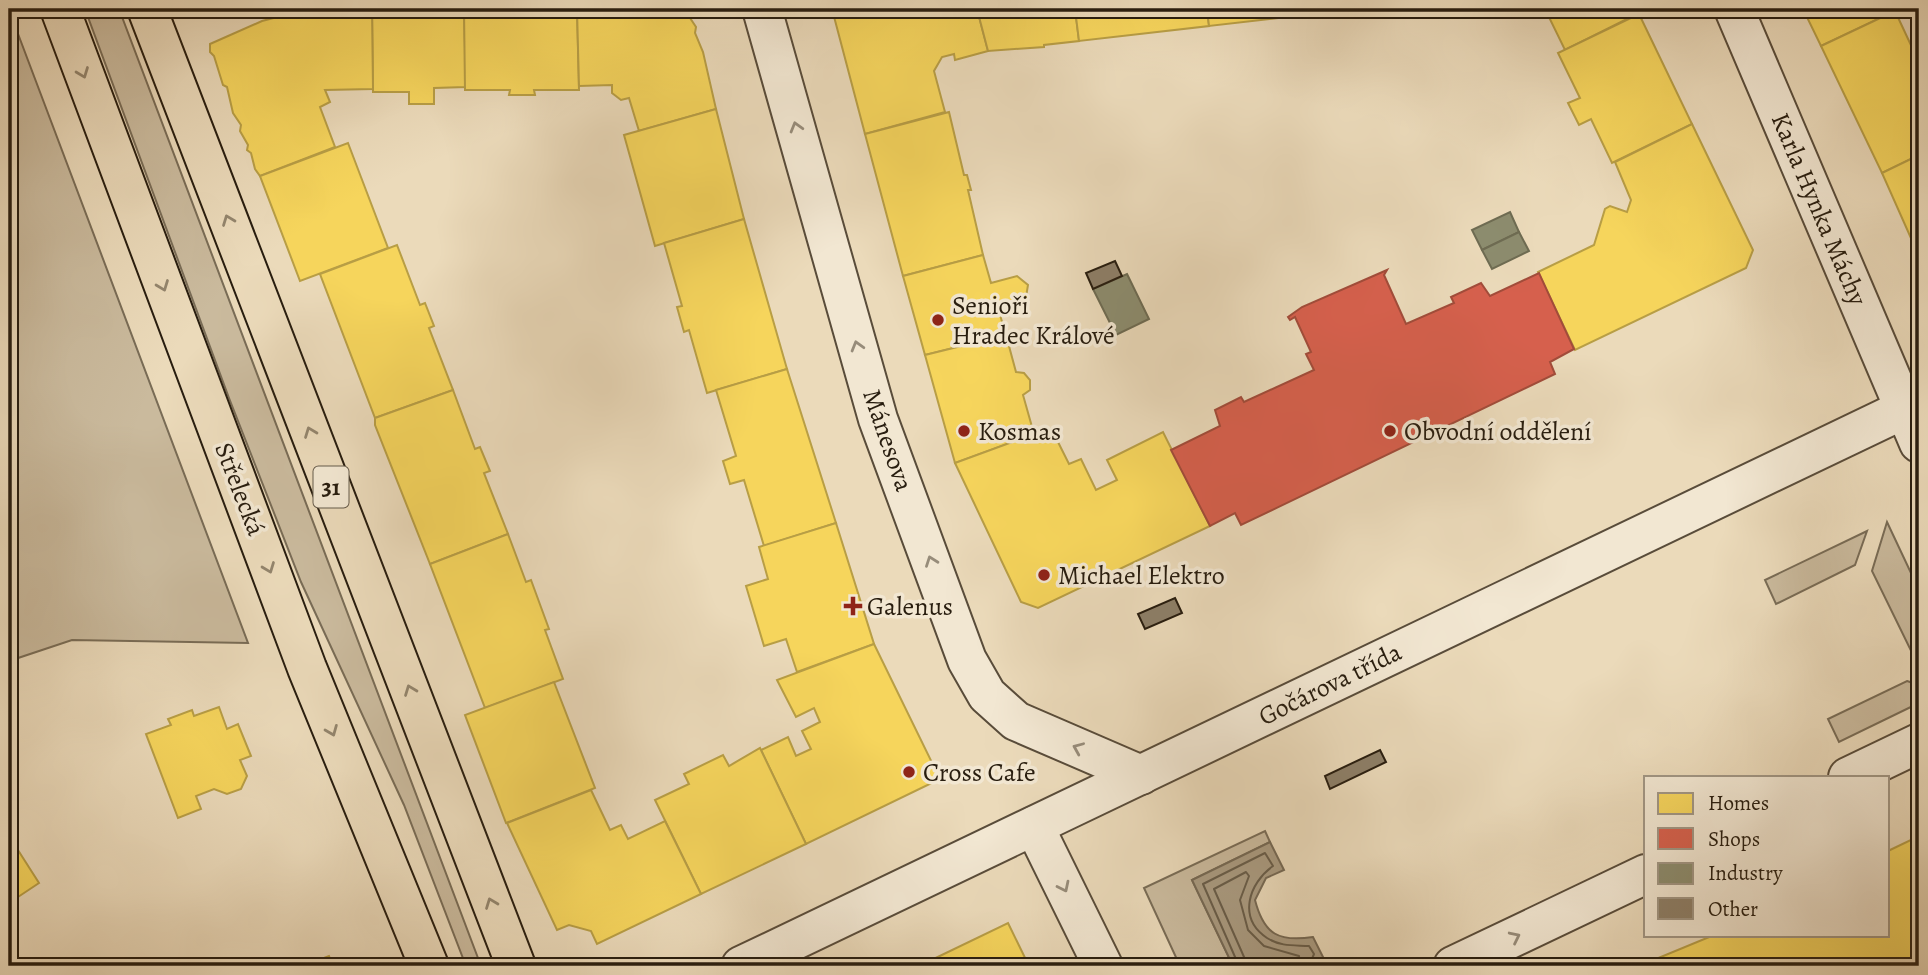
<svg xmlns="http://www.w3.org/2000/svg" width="1928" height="975" viewBox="0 0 1928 975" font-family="Alegreya,serif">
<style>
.green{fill:#caba9d;stroke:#796c56;stroke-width:2}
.water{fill:#a99a80;stroke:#756853;stroke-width:2}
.homes{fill:#f6d55c;stroke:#b89e45;stroke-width:2}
.shops{fill:#d6604d;stroke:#a24c3a;stroke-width:2}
.industry{fill:#8c8c6e;stroke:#6e6b52;stroke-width:2}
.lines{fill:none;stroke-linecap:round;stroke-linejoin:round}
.shore{stroke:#685c48;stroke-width:2}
.building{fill:#8d7f68;stroke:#281d0f;stroke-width:2}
.minor-casing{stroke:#594c3a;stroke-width:42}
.tertiary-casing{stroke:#594c3a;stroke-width:42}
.primary-casing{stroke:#281d0f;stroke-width:42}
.minor{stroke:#f2e7d2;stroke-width:38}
.tertiary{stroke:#f2e7d2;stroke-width:38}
.primary{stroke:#ebdaba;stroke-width:38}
.oneway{stroke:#93856d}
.oneway2{stroke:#978c7a}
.poi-dot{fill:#8f2418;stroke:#f2e7d2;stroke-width:2.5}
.labels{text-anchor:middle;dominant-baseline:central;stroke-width:7;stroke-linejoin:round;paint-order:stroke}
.shield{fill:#f2e7d2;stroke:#655a4a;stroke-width:2}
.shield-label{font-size:24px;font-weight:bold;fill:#281d0f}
.street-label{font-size:26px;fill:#281d0f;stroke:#f2e7d2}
.poi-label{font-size:26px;fill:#281d0f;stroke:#f2e7d2;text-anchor:start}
</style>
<rect width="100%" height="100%" fill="#ebdaba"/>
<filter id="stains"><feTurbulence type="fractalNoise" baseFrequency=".00286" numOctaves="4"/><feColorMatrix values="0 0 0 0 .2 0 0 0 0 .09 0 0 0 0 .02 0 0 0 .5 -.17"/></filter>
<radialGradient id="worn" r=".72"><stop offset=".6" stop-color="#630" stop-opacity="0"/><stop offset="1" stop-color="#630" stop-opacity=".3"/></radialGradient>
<!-- green -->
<g class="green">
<polygon points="85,9 119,9 481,966 466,966 404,805 301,582 229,398"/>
<polygon points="9,10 248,643 72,640 9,661"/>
<polygon points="1887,522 1919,590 1919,667 1872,571"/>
<polygon points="1867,531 1855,565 1776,604 1765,580"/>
<polygon points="1907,681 1919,685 1919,703 1839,742 1828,719"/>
<polygon points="1265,831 1270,842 1192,880 1233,966 1180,966 1144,888"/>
</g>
<!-- water -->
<path class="water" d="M 1270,842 L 1284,870 L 1266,878 L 1255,900 C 1264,935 1279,942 1313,937 L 1324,959 L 1309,966 L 1233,966 L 1192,880 Z"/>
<!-- homes -->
<g class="homes">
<polygon points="372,9 464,9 466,87 434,88 434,104 409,104 409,92 373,92"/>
<polygon points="372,9 373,89 325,90 330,102 320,107 335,147 260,176 255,169 251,153 247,150 248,145 240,131 241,125 233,113 227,87 223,85 214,56 210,52 210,44 262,21 289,14 313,9"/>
<polygon points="464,9 577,9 579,90 534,90 535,95 509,95 510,90 465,90"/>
<polygon points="577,9 684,9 696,27 695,33 703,52 716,109 639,131 629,98 621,100 612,93 612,85 579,86"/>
<polygon points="832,9 977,9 988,51 955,60 954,54 942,57 934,71 945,112 865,134"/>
<polygon points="977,9 1075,9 1079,41 1044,45 1044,47 988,51"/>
<polygon points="1075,9 1207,9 1209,26 1079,41"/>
<polygon points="1207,9 1338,9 1339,11 1209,26"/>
<polygon points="1338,9 1427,9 1339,18"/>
<polygon points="1545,9 1637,9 1639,13 1565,50"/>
<polygon points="1803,9 1899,9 1821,46"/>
<polygon points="1895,11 1916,56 1919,54 1919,155 1882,173 1821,46"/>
<polygon points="1639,14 1692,124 1612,163 1591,119 1579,125 1568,103 1580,98 1558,53"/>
<polygon points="716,109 744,219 655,246 624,135"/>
<polygon points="949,112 964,175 967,175 971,190 968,190 983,255 903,276 865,134"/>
<polygon points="1692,124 1753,250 1746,268 1575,350 1538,272 1594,245 1605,209 1610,206 1627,212 1631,200 1615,162"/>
<polygon points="348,143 388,248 300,281 260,176"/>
<polygon points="1919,155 1919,254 1918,254 1882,173"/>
<polygon points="744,219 787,369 707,393 689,330 684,332 677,307 682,306 664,243"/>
<polygon points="397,245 420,305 425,303 434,326 429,328 453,390 375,418 320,274"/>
<polygon points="983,255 991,283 1017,276 1028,285 1026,297 997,305 1006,335 925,355 903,276"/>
<polygon points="1006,335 1016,372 1024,373 1030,380 1030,390 1023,395 1034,434 955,463 925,355"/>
<polygon points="787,369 836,523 764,546 744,480 730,484 723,461 736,456 716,390"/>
<polygon points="453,390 475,449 480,447 490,471 484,473 508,534 430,564 375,425 375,418"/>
<polygon points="1051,428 1069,464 1081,459 1096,490 1117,480 1107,460 1163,432 1210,526 1038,608 1021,602 955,463"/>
<polygon points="836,523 874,644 797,672 786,639 764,646 746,586 768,579 759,547"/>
<polygon points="508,534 526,582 531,580 549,629 545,630 563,679 485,708 430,564"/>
<polygon points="874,644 940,779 806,844 761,750 788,737 796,756 811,749 802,731 820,722 814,708 796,717 777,680"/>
<polygon points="554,682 595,788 506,823 465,715"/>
<polygon points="219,707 227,729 238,724 251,756 240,760 247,776 241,789 227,794 214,789 196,796 201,809 178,818 146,734 171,725 168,719 192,710 194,716"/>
<polygon points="760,748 806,844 701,894 655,800 689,784 684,774 723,755 729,766"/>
<polygon points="591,790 610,830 621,825 628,839 665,821 701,894 597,944 591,931 569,925 557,930 507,823"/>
<polygon points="9,836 39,883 9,903"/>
<polygon points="1919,836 1919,966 1639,966 1714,935 1888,935 1888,851"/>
<polygon points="1008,923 1029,966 919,966"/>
<polygon points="329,956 333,966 303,966"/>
</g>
<!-- shops -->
<polygon class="shops" points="1387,270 1384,275 1406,324 1454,303 1451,297 1481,283 1490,296 1539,273 1574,349 1550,362 1555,374 1241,525 1235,513 1210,526 1171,450 1220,426 1215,410 1241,397 1244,402 1314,370 1306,354 1311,352 1295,317 1290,320 1288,317 1302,307"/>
<!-- industry -->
<g class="industry">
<polygon points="1510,212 1519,232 1482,250 1472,230"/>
<polygon points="1519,232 1529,251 1492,269 1482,250"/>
<polygon points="1127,274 1149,319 1116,335 1093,289"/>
</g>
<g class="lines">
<!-- shore -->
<g class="shore">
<path d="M 1239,966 L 1203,884 L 1265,853 L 1273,866 C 1249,883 1237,918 1267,938 C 1281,947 1295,945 1309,946 L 1314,954 L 1309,966"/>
<polyline points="1248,966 1214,889 1246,872 1249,876 1240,900 1248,930 1264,946 1299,956 1300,966"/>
</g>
</g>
<!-- building -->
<g class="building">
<polygon points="1115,261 1122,276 1093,289 1086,273"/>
<polygon points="1175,598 1182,613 1145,629 1138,614"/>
<polygon points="1380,750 1386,762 1330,789 1325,776"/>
</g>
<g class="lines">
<!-- minor casing -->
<g class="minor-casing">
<g id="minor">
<polyline points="762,9 878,419 967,660 987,695 1016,721 1141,775"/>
<polyline points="1734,9 1919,443"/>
<polyline points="1848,777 1919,743"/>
<polyline points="1034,826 1103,966"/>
<polyline points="1453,966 1646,874"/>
</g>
</g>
<!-- tertiary casing -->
<g class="tertiary-casing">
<polyline id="tertiary" points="741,966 1919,402"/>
</g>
<!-- primary casing -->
<g class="primary-casing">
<g id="primary">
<polyline points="60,9 307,668 429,966"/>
<polyline points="147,9 516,966"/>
</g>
</g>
<!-- minor -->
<use href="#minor" class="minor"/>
<!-- tertiary -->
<use href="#tertiary" class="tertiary"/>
<!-- primary -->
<use href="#primary" class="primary"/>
</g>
<!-- one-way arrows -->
<defs><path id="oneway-chevron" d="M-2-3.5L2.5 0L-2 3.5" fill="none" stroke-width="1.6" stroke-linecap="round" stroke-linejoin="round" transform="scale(1.75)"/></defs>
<g class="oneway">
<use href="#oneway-chevron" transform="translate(83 73) rotate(69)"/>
<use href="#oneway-chevron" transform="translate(228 220) rotate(-111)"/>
<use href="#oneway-chevron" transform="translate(163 286) rotate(69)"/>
<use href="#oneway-chevron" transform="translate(310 432) rotate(-111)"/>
<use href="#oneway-chevron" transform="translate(269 568) rotate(69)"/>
<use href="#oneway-chevron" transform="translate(410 690) rotate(-111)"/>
<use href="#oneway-chevron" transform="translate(332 731) rotate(68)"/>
<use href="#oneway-chevron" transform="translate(491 903) rotate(-111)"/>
</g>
<g class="oneway2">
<use href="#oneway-chevron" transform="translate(796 127) rotate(-106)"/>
<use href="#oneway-chevron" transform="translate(857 346) rotate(-106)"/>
<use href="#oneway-chevron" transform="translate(931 561) rotate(-110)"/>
<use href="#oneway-chevron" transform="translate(1078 748) rotate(-157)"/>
<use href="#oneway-chevron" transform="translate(1064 887) rotate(64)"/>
<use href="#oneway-chevron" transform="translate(1515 937) rotate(-26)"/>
</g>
<!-- markers -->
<g class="poi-dot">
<circle cx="938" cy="320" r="7"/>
<circle cx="964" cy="431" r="7"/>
<circle cx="1390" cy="431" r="7"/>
<circle cx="1044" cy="575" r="7"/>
<path d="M849.5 595.5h7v7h7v7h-7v7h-7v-7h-7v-7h7z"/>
<circle cx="909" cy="772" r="7"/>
</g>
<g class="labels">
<!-- shield labels -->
<rect class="shield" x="313.5" y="466.5" width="35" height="41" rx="5"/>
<g class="shield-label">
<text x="331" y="487">31</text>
</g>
<!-- street labels -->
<g class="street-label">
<text transform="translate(1819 209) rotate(67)">Karla Hynka Máchy</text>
<text transform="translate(888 440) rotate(71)">Mánesova</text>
<text transform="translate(240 489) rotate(69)">Střelecká</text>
<text transform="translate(1330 684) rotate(-26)">Gočárova třída</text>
</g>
<!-- poi labels -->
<g class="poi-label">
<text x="952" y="305">Senioři<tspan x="952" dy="30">Hradec Králové</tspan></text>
<text x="978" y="431">Kosmas</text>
<text x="1404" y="431">Obvodní oddělení</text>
<text x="1058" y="575">Michael Elektro</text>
<text x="867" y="606">Galenus</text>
<text x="923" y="772">Cross Cafe</text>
</g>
</g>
<!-- margin -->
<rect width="1928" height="975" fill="none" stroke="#ebdaba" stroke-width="35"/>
<rect x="10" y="10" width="1907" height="954" fill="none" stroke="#281d0f" stroke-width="3.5"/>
<rect x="18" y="18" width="1893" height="940" fill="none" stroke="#281d0f" stroke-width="2"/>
<!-- legend -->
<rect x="1644" y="776" width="245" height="161" fill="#f2e7d2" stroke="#a19684" stroke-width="2"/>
<rect x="1658" y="793" width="35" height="21" fill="#f6d55c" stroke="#a19684" stroke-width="2"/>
<text x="1708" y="810" font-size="21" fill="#281d0f">Homes</text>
<rect x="1658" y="828" width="35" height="21" fill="#d6604d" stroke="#a19684" stroke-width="2"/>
<text x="1708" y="846" font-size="21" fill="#281d0f">Shops</text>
<rect x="1658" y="863" width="35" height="21" fill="#8c8c6e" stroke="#a19684" stroke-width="2"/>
<text x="1708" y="880" font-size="21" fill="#281d0f">Industry</text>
<rect x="1658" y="898" width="35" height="21" fill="#8d7f68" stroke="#a19684" stroke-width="2"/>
<text x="1708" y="916" font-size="21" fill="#281d0f">Other</text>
<rect width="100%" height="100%" filter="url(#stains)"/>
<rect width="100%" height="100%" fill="url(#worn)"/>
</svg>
